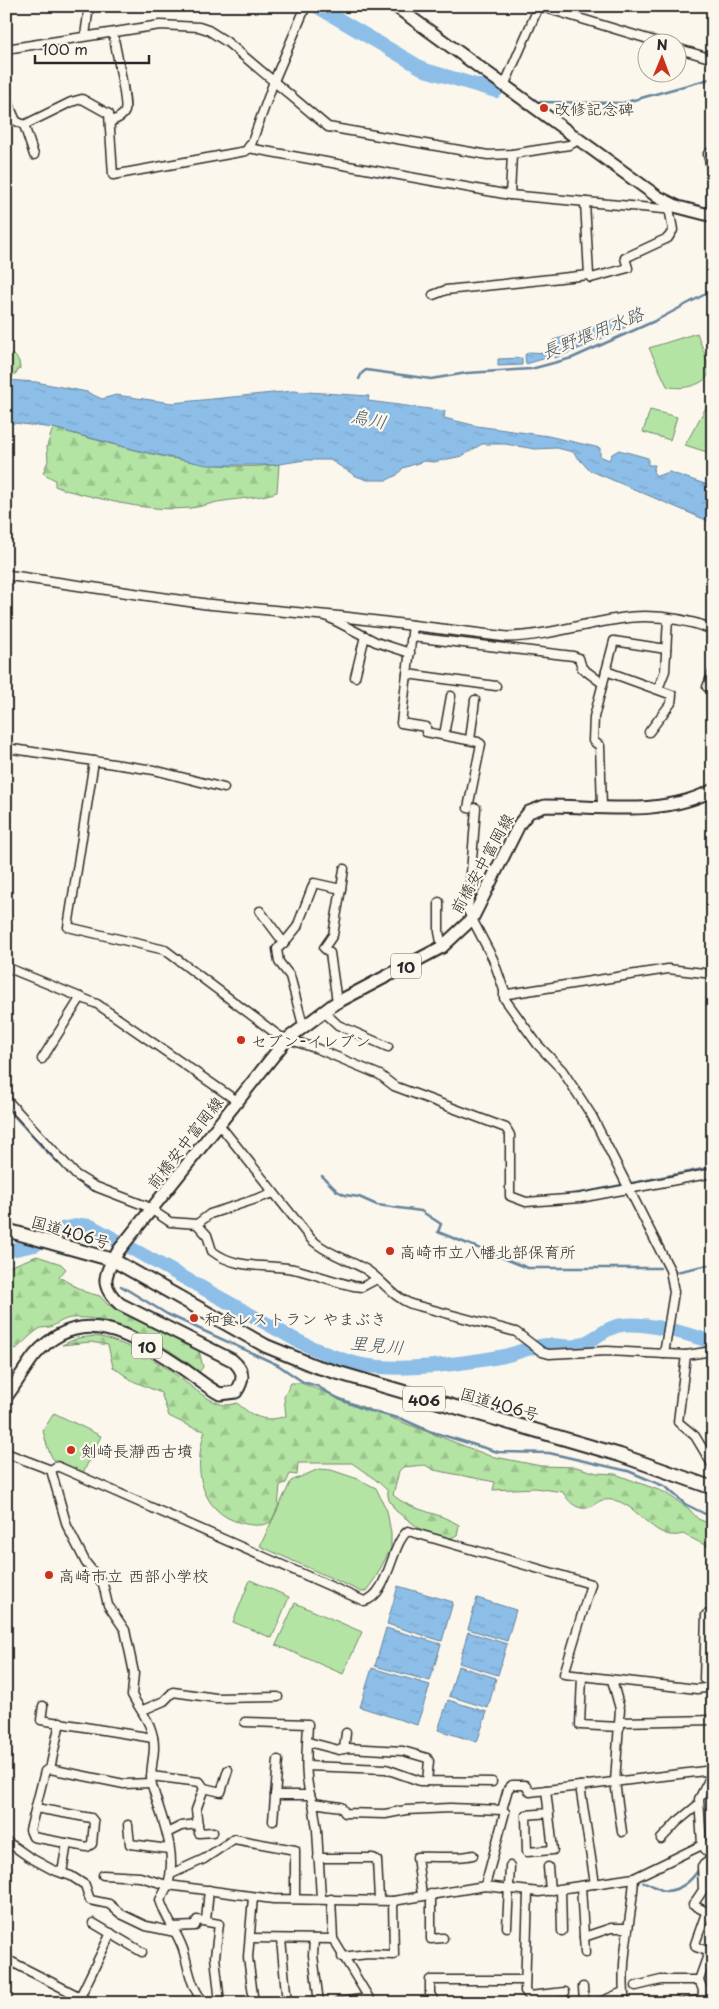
<svg xmlns="http://www.w3.org/2000/svg" width="719" height="2009" viewBox="0 0 719 2009" font-family="'Playpen Sans','Klee One',sans-serif">
<style>
.green{fill:#b4e4a4;stroke:#708868}
.forest{fill:url(#forest-firs);stroke:#708868}
.water{fill:url(#water-ripples);stroke:#65839c}
.lines{fill:none;stroke-linecap:round;stroke-linejoin:round}
.stream{stroke:#65839c;stroke-width:2.5}
.river{stroke:#8cbee8;stroke-width:14}
.minor-casing{stroke:#2b2b2b;stroke-width:11}
.tertiary-casing{stroke:#2b2b2b;stroke-width:12}
.primary-casing{stroke:#2b2b2b;stroke-width:15}
.trunk-casing{stroke:#2b2b2b;stroke-width:16}
.minor{stroke:#fbf7ec;stroke-width:8}
.tertiary{stroke:#fbf7ec;stroke-width:9}
.primary{stroke:#fbf7ec;stroke-width:11}
.trunk{stroke:#fbf7ec;stroke-width:12}
.poi-dot{fill:#c8321e;stroke:#fbf7ec;stroke-width:2}
.labels{text-anchor:middle;dominant-baseline:central;stroke-width:4.5;stroke-linejoin:round;paint-order:stroke}
.shield{fill:#fbf7ec;stroke:#696865;stroke-width:1}
.shield-label{font-size:15px;font-weight:bold;fill:#2b2b2b}
.poi-label{font-size:16px;fill:#2b2b2b;stroke:#fbf7ec;text-anchor:start}
.street-label{font-size:16px;fill:#2b2b2b;stroke:#fbf7ec}
.water-label{font-size:18px;font-style:italic;fill:#485764;stroke:#fbf7ec}
</style>
<defs>
<pattern id="forest-firs" width="22" height="20" patternUnits="userSpaceOnUse" patternTransform="scale(1.25)"><rect width="22" height="20" fill="#b4e4a4"/><path d="M5 1l3.5 6h-7zM16 11l3.5 6h-7z" fill="#9bc48d"/></pattern>
<pattern id="water-ripples" width="26" height="14" patternUnits="userSpaceOnUse" patternTransform="scale(1.25)"><rect width="26" height="14" fill="#8cbee8"/><path d="M2 4q2-2 4 0t4 0M15 11q2-2 4 0t4 0" fill="none" stroke="#79a3c7"/></pattern>
</defs>
<rect width="100%" height="100%" fill="#fbf7ec"/>
<filter id="ink" filterUnits="userSpaceOnUse"><feTurbulence type="fractalNoise" baseFrequency=".02" numOctaves="2"/><feDisplacementMap in="SourceGraphic" scale="10" xChannelSelector="R" yChannelSelector="G"/><feConvolveMatrix kernelMatrix="1 2 1 2 8 2 1 2 1" color-interpolation-filters="sRGB"/></filter>
<g filter="url(#ink)">
<!-- green -->
<g class="green">
<path d="M 697,333 L 710,369 C 710,385 680,391 667,386 L 649,348 Z"/>
<polygon points="713,395 713,454 685,445"/>
<polygon points="650,410 677,417 670,440 643,432"/>
<path d="M 54,1413 L 101,1436 L 82,1475 C 51,1461 52,1464 43,1431 Z"/>
<polygon points="319,1469 331,1470 358,1479 376,1488 387,1511 391,1533 391,1548 376,1577 366,1591 362,1592 260,1546 291,1481"/>
<polygon points="250,1580 289,1597 272,1638 233,1622"/>
<polygon points="295,1603 362,1632 343,1674 276,1645"/>
</g>
<!-- forest -->
<g class="forest">
<polygon points="6,355 14,355 19,361 20,369 9,380 6,380"/>
<path d="M 53,428 C 118,446 213,475 279,464 L 277,492 C 260,498 242,498 224,501 C 213,502 202,507 190,508 C 147,512 106,500 65,490 L 55,486 L 55,480 L 43,473 L 48,461 L 47,446 Z"/>
<path d="M 37,1256 L 61,1264 L 66,1269 L 59,1277 L 85,1292 L 100,1296 L 107,1304 L 199,1351 L 203,1367 L 199,1372 C 168,1346 113,1314 71,1318 C 63,1319 57,1324 50,1327 C 46,1328 42,1327 39,1329 C 31,1334 23,1343 16,1349 L 7,1346 L 6,1268 Z"/>
<path d="M 96,1336 C 125,1342 152,1357 176,1375 C 189,1384 203,1398 218,1403 C 224,1406 231,1405 237,1403 C 253,1417 265,1423 286,1416 L 284,1397 L 291,1383 L 301,1383 L 490,1456 L 541,1466 L 576,1467 L 597,1473 L 615,1474 L 664,1492 L 688,1508 L 698,1519 L 713,1525 L 713,1549 L 683,1534 C 651,1544 636,1495 604,1500 C 598,1500 593,1507 587,1508 C 576,1510 567,1500 563,1492 L 535,1488 L 493,1490 L 495,1482 L 434,1470 L 425,1465 L 403,1467 L 399,1471 L 393,1495 C 411,1511 439,1512 459,1525 L 457,1535 L 451,1538 L 423,1531 L 396,1511 L 389,1500 L 387,1490 L 376,1480 L 352,1463 L 298,1463 L 297,1475 L 290,1474 L 286,1483 L 280,1485 L 278,1507 L 271,1522 C 262,1527 250,1525 241,1523 C 199,1512 193,1467 205,1431 L 191,1427 L 169,1416 L 161,1393 L 133,1381 L 113,1367 L 108,1345 L 90,1342 L 62,1345 L 78,1338 Z"/>
</g>
<!-- water -->
<g class="water">
<polygon points="621,317 626,327 586,346 555,358 553,340 582,332"/>
<polygon points="528,352 549,353 550,357 526,364 525,355"/>
<polygon points="522,358 522,365 498,366 498,359"/>
<polygon points="6,380 36,382 87,392 102,399 116,395 172,403 293,391 369,396 368,401 445,411 444,418 477,426 548,436 600,448 600,456 609,460 612,454 619,450 648,458 648,465 655,465 653,472 657,476 669,472 708,485 706,491 713,493 713,523 589,470 573,452 557,448 535,449 505,444 482,444 462,456 434,462 424,461 403,468 397,475 387,480 367,480 356,476 330,460 305,460 273,465 207,465 140,451 53,428 6,422"/>
<polygon points="398,1586 453,1602 442,1641 387,1624"/>
<polygon points="477,1598 516,1610 507,1641 468,1629"/>
<polygon points="386,1628 441,1644 430,1681 375,1666"/>
<polygon points="468,1632 507,1644 498,1675 459,1663"/>
<polygon points="458,1666 496,1678 488,1708 449,1696"/>
<polygon points="372,1668 430,1685 417,1725 360,1707"/>
<polygon points="448,1700 487,1712 477,1742 438,1730"/>
</g>
<g class="lines">
<!-- stream -->
<g class="stream">
<polyline points="536,102 623,103 713,78"/>
<polyline points="359,379 362,373 366,370 431,379 467,373 531,369 572,358 657,320 713,290"/>
<polyline points="6,1107 45,1150 85,1187 139,1207"/>
<polyline points="322,1176 337,1191 345,1195 359,1197 377,1205 421,1211 441,1224 438,1232 528,1268 660,1268"/>
<polyline points="550,1197 586,1192 713,1167"/>
<polyline points="673,1268 676,1272 713,1264"/>
<polyline points="121,1286 167,1314 278,1365 303,1382 317,1386 339,1399 366,1410 402,1419 429,1431 498,1452 549,1453 628,1471 666,1487 685,1504 713,1518"/>
<path d="M 643,1882 C 651,1883 659,1891 666,1891 C 681,1890 692,1880 699,1869"/>
</g>
<!-- river -->
<g class="river">
<polyline points="316,6 425,70 496,91"/>
<path d="M 6,1251 L 35,1245 L 61,1229 L 81,1225 L 91,1226 L 296,1340 C 318,1351 339,1360 363,1365 C 404,1372 458,1364 499,1357 C 514,1355 530,1346 546,1345 C 556,1344 566,1348 576,1346 C 591,1343 602,1330 617,1326 C 640,1320 691,1334 713,1343"/>
</g>
<!-- minor casing -->
<g class="minor-casing">
<g id="minor">
<polyline points="85,36 89,6"/>
<polyline points="676,48 713,59"/>
<polyline points="6,49 160,25 199,27 208,30 227,42 328,127 488,155 512,154 569,145 579,140"/>
<polyline points="504,86 539,6 658,42"/>
<polyline points="6,98 16,121 24,125"/>
<path d="M 110,122 C 116,119 123,117 125,111 C 128,103 115,46 113,33"/>
<polyline points="248,148 510,195 663,209 676,207"/>
<polyline points="34,155 24,125 71,102 82,99 109,114 113,175 246,151 252,142 274,81 306,6"/>
<polyline points="510,195 512,154"/>
<polyline points="712,216 712,173 708,154 713,151"/>
<polyline points="589,275 591,278 628,268 625,258 668,238 673,230 669,208"/>
<polyline points="433,295 446,290 589,275 585,202"/>
<polyline points="326,616 376,642 410,653"/>
<polyline points="413,625 401,723 426,727 426,732 478,742 481,744 468,808"/>
<polyline points="412,637 573,656 579,658 582,668 602,683"/>
<polyline points="606,671 672,695 671,703 649,732"/>
<polyline points="407,674 496,686"/>
<polyline points="355,677 365,636"/>
<polyline points="707,687 713,672"/>
<polyline points="658,689 665,671 668,618"/>
<polyline points="444,735 451,696"/>
<polyline points="470,740 475,700"/>
<polyline points="6,748 154,770 224,788"/>
<polyline points="94,761 68,927 165,950 279,1036 318,1049 380,1075 394,1086 506,1128 510,1135 510,1196 526,1202 580,1198 713,1173"/>
<polyline points="602,806 600,746 593,741 594,717 614,641 666,649"/>
<polyline points="476,808 468,911 493,959 504,990 504,998 538,1045 562,1070 592,1116 670,1270 674,1292 664,1354"/>
<polyline points="439,902 439,932 442,947"/>
<polyline points="260,911 284,943 297,927 314,883 341,889 344,869"/>
<polyline points="284,943 277,949 279,962 290,976 303,1025"/>
<polyline points="6,967 97,1004 237,1101"/>
<polyline points="504,990 508,994 668,969 713,974"/>
<polyline points="337,1002 330,953 324,948 333,935 341,889"/>
<polyline points="323,1011 338,1025 388,1047"/>
<polyline points="42,1059 81,997"/>
<path d="M 6,1099 L 76,1175 L 94,1186 L 146,1206 L 170,1222 L 197,1224 L 207,1235 L 212,1251 C 238,1271 268,1263 298,1270 C 317,1275 335,1282 354,1286 L 362,1287 L 377,1279"/>
<path d="M 218,1123 L 311,1239 C 326,1253 347,1259 365,1269 C 383,1280 390,1295 411,1304 L 516,1332 L 542,1352 L 549,1354 L 607,1351 L 686,1355 L 713,1351"/>
<polyline points="197,1224 210,1214 274,1193"/>
<polyline points="686,1355 678,1422 695,1436 713,1466"/>
<path d="M 6,1453 L 51,1470 L 67,1526 L 86,1563 L 103,1584 L 108,1605 L 125,1630 L 134,1673 L 132,1695 C 141,1712 154,1725 154,1747 C 154,1759 149,1773 152,1785 C 161,1818 178,1851 168,1885 L 273,1899 L 393,1901 L 485,1886 L 539,1892 L 634,1878 L 702,1845 L 713,1844"/>
<path d="M 51,1470 L 57,1466 L 364,1601 C 389,1596 391,1543 408,1531 L 591,1584 L 564,1674 L 697,1689 L 713,1687"/>
<polyline points="582,1676 580,1725 620,1727"/>
<polyline points="704,1679 706,1615 713,1612"/>
<polyline points="612,1680 620,1709 615,1782 622,1832"/>
<polyline points="43,1706 41,1720 153,1738"/>
<polyline points="143,1710 164,1701 173,1692 216,1698 278,1697"/>
<polyline points="60,1722 50,1769 124,1784 151,1783"/>
<path d="M 245,1722 L 308,1724 C 307,1749 303,1780 313,1803"/>
<polyline points="621,1722 713,1720"/>
<polyline points="308,1742 339,1750 348,1748 403,1751 427,1758 429,1761 427,1781"/>
<polyline points="344,1749 346,1733"/>
<polyline points="307,1766 386,1769 420,1781 492,1782"/>
<polyline points="713,1772 699,1799 702,1845 712,1858 702,1866 703,1890 693,1905 713,1915"/>
<polyline points="151,1776 200,1782 204,1788 196,1810 199,1833 213,1832"/>
<polyline points="580,1786 595,1884"/>
<polyline points="204,1788 221,1792 228,1770"/>
<polyline points="546,1790 553,1850 527,1852 526,1815 549,1813"/>
<polyline points="275,1795 310,1795"/>
<polyline points="36,1808 91,1818 94,1822 92,1844 87,1847 33,1837 30,1830 45,1771 50,1769"/>
<polyline points="273,1821 278,1760"/>
<polyline points="128,1825 130,1844 169,1849"/>
<polyline points="167,1833 181,1826 198,1824"/>
<polyline points="661,1839 677,1822 699,1804"/>
<polyline points="6,1841 29,1857 53,1870 71,1876 85,1885 90,1900 109,1904 121,1914 146,1926 175,1932"/>
<polyline points="318,1858 373,1858 377,1860 379,1899"/>
<polyline points="548,1867 550,1891"/>
<polyline points="62,1873 67,1843"/>
<polyline points="171,1874 204,1859 234,1839 295,1850 295,1899"/>
<polyline points="103,1875 140,1877 167,1885"/>
<path d="M 168,1885 L 160,1900 C 165,1917 177,1932 183,1949 C 189,1968 190,1988 205,2003"/>
<polyline points="485,1886 505,1812 502,1810 508,1789 512,1785 525,1785 530,1792 713,1770"/>
<polyline points="581,1886 585,1953"/>
<polyline points="561,1889 562,1931"/>
<polyline points="528,1892 525,1991 529,1996 565,1992"/>
<polyline points="431,1894 431,1939 443,1938"/>
<path d="M 422,1895 L 417,1857 C 433,1856 460,1859 473,1855"/>
<polyline points="253,1897 248,1957 254,2003"/>
<polyline points="321,1898 317,1830 313,1803 341,1807 345,1813 385,1814 406,1810 450,1808 502,1810"/>
<polyline points="331,1899 333,1939 372,2003"/>
<polyline points="706,1913 695,1944 696,1947 713,1953"/>
<polyline points="206,1920 209,1890"/>
<polyline points="93,1923 142,1952"/>
<polyline points="173,1927 195,1926 197,1920 219,1924 215,1957 220,2003"/>
<polyline points="507,1927 510,1866"/>
<polyline points="584,1937 611,1928 627,1928"/>
<polyline points="250,1938 333,1939"/>
<polyline points="281,1939 287,2003"/>
<polyline points="314,1939 313,1955 319,2003"/>
<polyline points="342,1957 368,1954 394,1955 393,1901"/>
<polyline points="6,1959 92,2003"/>
<polyline points="636,1986 661,1980 699,1980"/>
<polyline points="583,1987 584,2003"/>
<polyline points="80,1997 111,1933"/>
<polyline points="336,2003 368,1998"/>
<polyline points="435,2003 430,1994 430,1980 525,1980"/>
<polyline points="598,2003 623,1992"/>
<path d="M 625,2003 C 619,1961 632,1920 634,1878"/>
<polyline points="681,2003 703,2000"/>
<polyline points="702,2003 703,1990 699,1980 709,1952"/>
</g>
</g>
<!-- tertiary casing -->
<g class="tertiary-casing">
<path id="tertiary" d="M 6,575 L 206,604 L 344,617 L 507,637 C 550,636 590,621 633,617 C 661,615 687,620 713,629"/>
</g>
<!-- primary casing -->
<g class="primary-casing">
<g id="primary">
<polyline points="395,6 658,197 678,207 713,216"/>
<path d="M 6,1397 C 16,1384 24,1369 34,1356 C 80,1302 132,1335 179,1366 C 193,1375 206,1387 220,1394 L 236,1392 C 245,1379 244,1370 232,1360 L 120,1304 C 98,1285 105,1273 119,1250 L 286,1040 L 334,1004 L 442,947 L 472,919 L 520,823 L 529,812 L 545,806 C 600,806 663,817 713,790"/>
</g>
</g>
<!-- trunk casing -->
<g class="trunk-casing">
<polyline id="trunk" points="6,1230 113,1260 266,1346 315,1366 620,1455 713,1488"/>
</g>
<!-- minor -->
<use href="#minor" class="minor"/>
<!-- tertiary -->
<use href="#tertiary" class="tertiary"/>
<!-- primary -->
<use href="#primary" class="primary"/>
<!-- trunk -->
<use href="#trunk" class="trunk"/>
</g>
</g>
<!-- markers -->
<g class="poi-dot">
<circle cx="544" cy="108" r="5"/>
<circle cx="241" cy="1040" r="5"/>
<circle cx="390" cy="1251" r="5"/>
<circle cx="194" cy="1318" r="5"/>
<circle cx="71" cy="1450" r="5"/>
<circle cx="49" cy="1575" r="5"/>
</g>
<g class="labels">
<!-- shield labels -->
<g class="shield">
<rect x="391" y="953.5" width="30" height="25" rx="4"/>
<rect x="132" y="1333.5" width="30" height="25" rx="4"/>
<rect x="403" y="1386.5" width="42" height="25" rx="4"/>
</g>
<g class="shield-label">
<text x="406" y="966">10</text>
<text x="147" y="1346">10</text>
<text x="424" y="1399">406</text>
</g>
<!-- poi labels -->
<g class="poi-label">
<text x="554" y="108">改修記念碑</text>
<text x="251" y="1040">セブン-イレブン</text>
<text x="400" y="1251">高崎市立八幡北部保育所</text>
<text x="204" y="1318">和食レストラン やまぶき</text>
<text x="81" y="1450">剣崎長瀞西古墳</text>
<text x="59" y="1575">高崎市立 西部小学校</text>
</g>
<!-- street labels -->
<g class="street-label">
<text transform="translate(481 863) rotate(-61)">前橋安中富岡線</text>
<text transform="translate(184 1142) rotate(-52)">前橋安中富岡線</text>
<text transform="translate(71 1231) rotate(16)">国道406号</text>
<text transform="translate(500 1403) rotate(16)">国道406号</text>
</g>
<!-- water labels -->
<g class="water-label">
<text transform="translate(592 332) rotate(-22)">長野堰用水路</text>
<text transform="translate(369 418) rotate(12)">烏川</text>
<text transform="translate(377 1344) rotate(6)">里見川</text>
</g>
</g>
<!-- margin -->
<rect width="719" height="2009" fill="none" stroke="#fbf7ec" stroke-width="25"/>
<rect x="12" y="12" width="694" height="1984" fill="none" stroke="#2b2b2b" stroke-width="2" filter="url(#ink)"/>
<!-- north arrow -->
<g transform="translate(662 58) rotate(1)"><circle r="24" fill="#fbf7ec" stroke="#a8a59f"/>
<path d="M0-4L9 19L0 12L-9 19Z" fill="#c8321e"/>
<text y="-8" font-size="14" font-weight="bold" text-anchor="middle" fill="#2b2b2b">N</text>
</g>
<!-- scale -->
<path d="M35 55v8h114v-8" fill="none" stroke="#2b2b2b" stroke-width="2.5"/>
<text x="42" y="55" font-size="15" fill="#2b2b2b" stroke="#fbf7ec" stroke-width="4" paint-order="stroke">100 m</text>
</svg>
